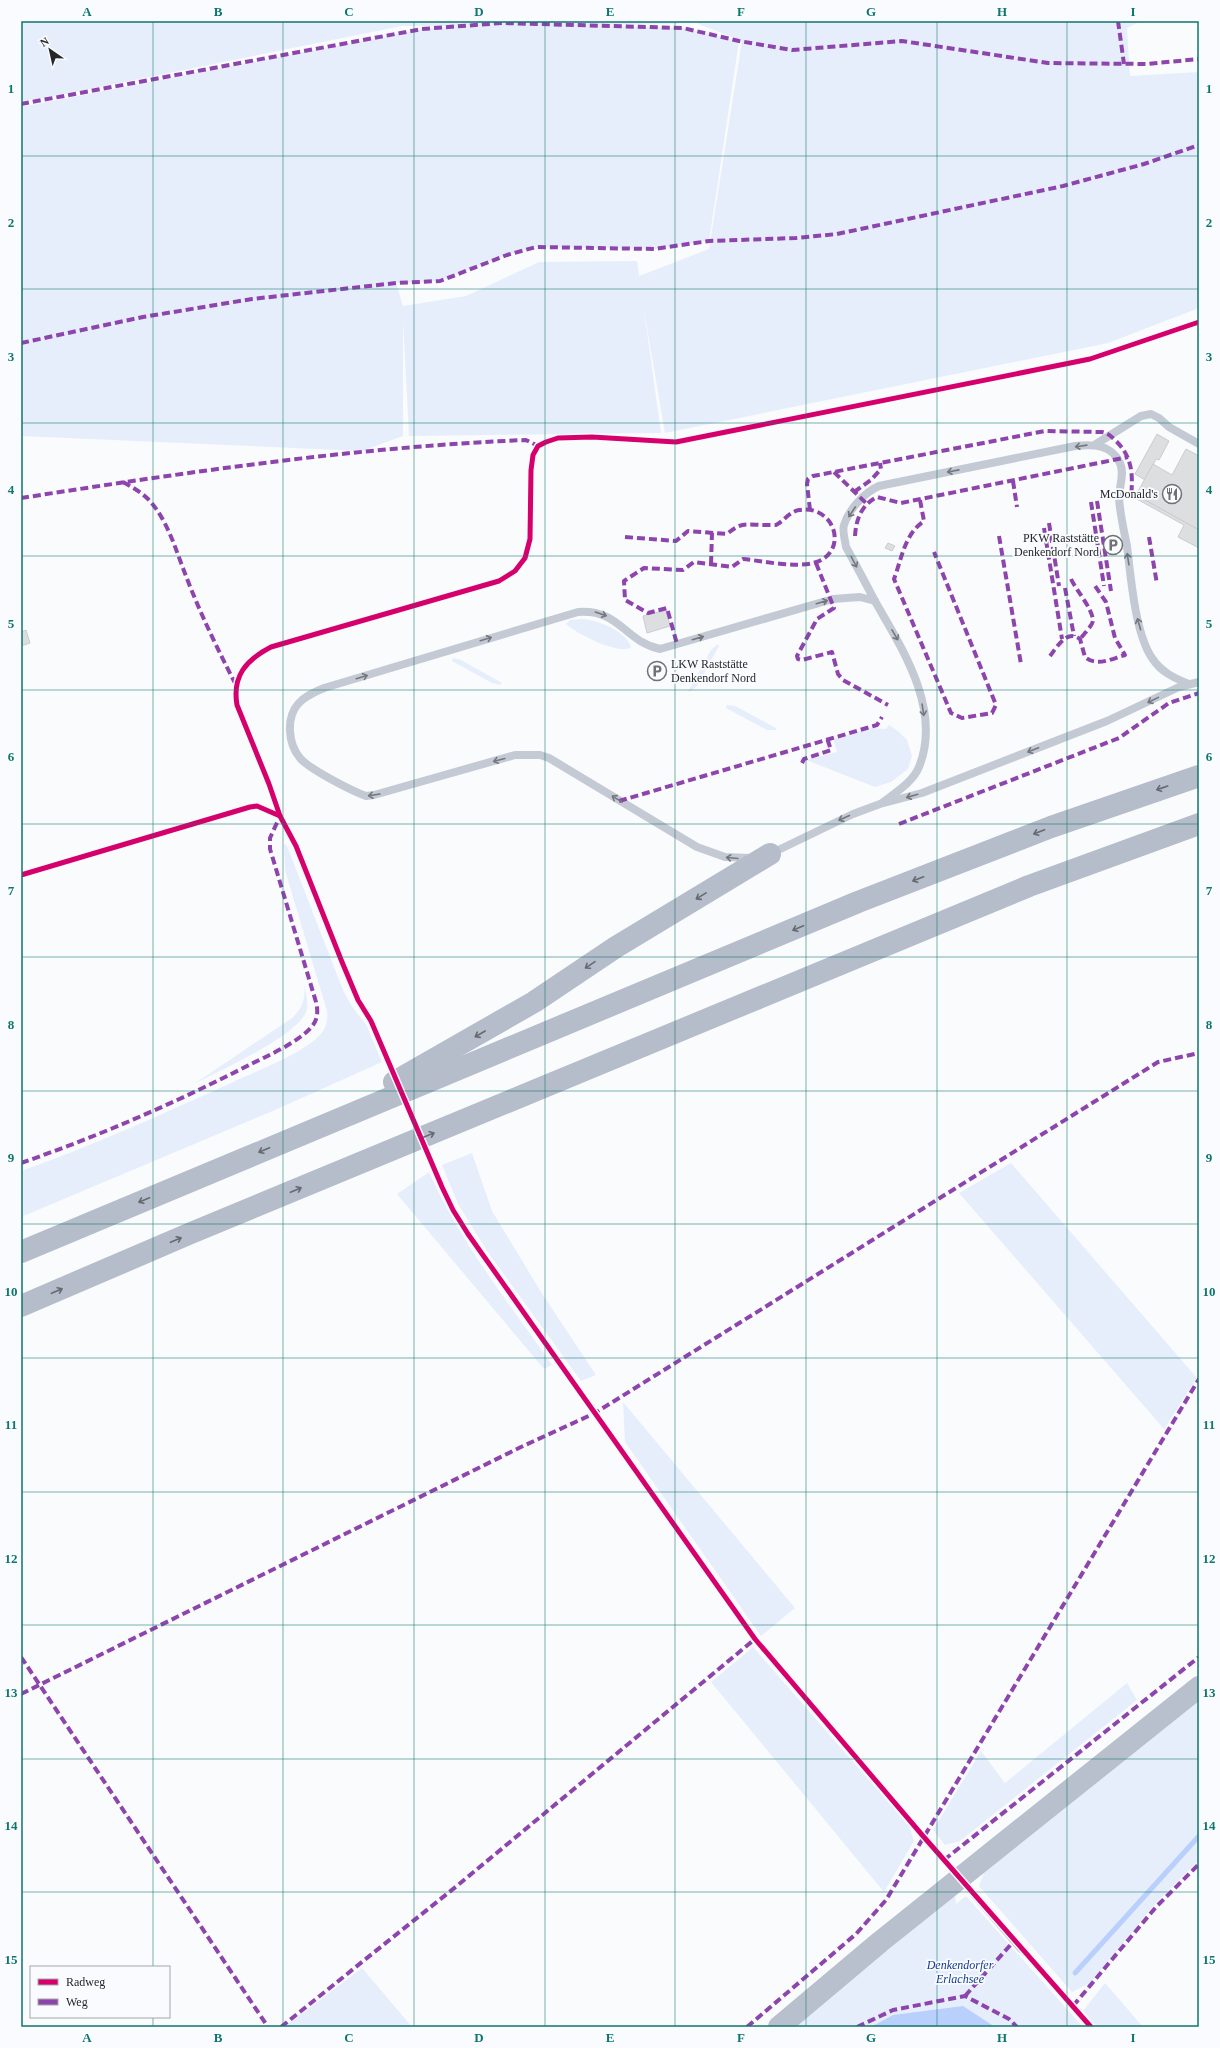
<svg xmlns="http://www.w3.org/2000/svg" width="1220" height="2048" viewBox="0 0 1220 2048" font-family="'Times New Roman',serif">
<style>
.green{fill:#e6eefc}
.water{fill:#b9d0fc}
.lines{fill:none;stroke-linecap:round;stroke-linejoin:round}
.stream{stroke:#b9d0fc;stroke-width:5}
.building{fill:#dddee0;stroke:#cbccce}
.lane{stroke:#c4cad4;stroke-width:8}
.secondary{stroke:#b9c0cd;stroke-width:22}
.highway{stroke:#b5bcca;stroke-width:22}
.quiet{stroke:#8e44ad;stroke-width:4;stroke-dasharray:8 4;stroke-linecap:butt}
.cycleway-casing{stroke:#f9fbfe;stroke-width:8}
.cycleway{stroke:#d6006c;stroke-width:5}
.oneway{stroke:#74787e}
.oneway2{stroke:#666a71}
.grid{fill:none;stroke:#0f766e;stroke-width:1;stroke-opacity:0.55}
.labels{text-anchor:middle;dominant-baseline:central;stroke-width:3.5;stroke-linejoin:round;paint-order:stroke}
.poi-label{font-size:12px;fill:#252729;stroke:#f9fbfe;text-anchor:end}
.park-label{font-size:12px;font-style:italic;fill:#113a8f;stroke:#f9fbfe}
.neatline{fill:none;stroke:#0f766e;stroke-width:1.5}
.grid-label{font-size:13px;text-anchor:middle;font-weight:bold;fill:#0f766e}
</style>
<rect width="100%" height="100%" fill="#fafbfd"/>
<!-- green -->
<g class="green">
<polygon points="21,21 677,21 679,24 594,25 683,28 739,41 709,241 654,249 536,247 507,255 440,281 396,283 403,306 466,296 539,262 637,261 639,276 709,249 742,41 691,21 1141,21 1127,28 1130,76 1199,72 1199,308 1108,343 665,433 644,310 661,433 409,436 403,319 403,436 362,451 21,436 21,107 422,29 457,26 402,26 50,97 21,101"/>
<path d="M 583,619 C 598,620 628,632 631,648 C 616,654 577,634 566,624 L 570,620 Z"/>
<polygon points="718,644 719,646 697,686 689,692 689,690 711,650"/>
<polygon points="453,658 461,660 502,683 500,685 492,683 452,661"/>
<polygon points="727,705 735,706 776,728 776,730 767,730 726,708"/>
<polygon points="889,725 899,732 907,740 912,756 908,769 891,782 875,787 806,760 837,752 833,739 871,728 886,729"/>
<path d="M 284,844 L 287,846 L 343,990 L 351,1005 L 367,1026 L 382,1062 L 275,1110 L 21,1217 L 21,1171 C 93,1146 162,1114 231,1083 C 256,1071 300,1055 319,1036 C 326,1029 328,1021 327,1011 L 285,870 Z"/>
<path d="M 304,985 C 306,994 309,1003 306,1012 C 297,1036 219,1071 194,1084 L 292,1018 C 302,1009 306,998 304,985 Z"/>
<polygon points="472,1153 492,1211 541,1292 596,1375 581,1381 487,1251 458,1204 442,1165"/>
<polygon points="1011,1163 1197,1378 1164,1429 959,1193"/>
<path d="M 429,1172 C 460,1242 509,1303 552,1365 L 544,1369 L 397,1194 Z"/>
<polygon points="623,1402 795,1608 761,1636 625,1442"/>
<polygon points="753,1647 909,1826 914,1841 884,1892 711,1682"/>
<polygon points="1127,1683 1137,1700 960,1841 945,1845 933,1830 981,1751 1005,1783"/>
<polygon points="1199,1697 1199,1860 1156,1903 1090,1983 1072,1992 979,1886 986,1868"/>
<polygon points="955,1894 956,1904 966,1896 1083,2027 795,2027"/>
<polygon points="362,1968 412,2027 284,2027"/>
<polygon points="1105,1983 1143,2027 1097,2027 1083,2011"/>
</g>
<!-- water -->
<polygon class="water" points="963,2006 995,2027 871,2027 893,2015"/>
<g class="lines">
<!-- stream -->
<polyline class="stream" points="1075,1973 1199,1836"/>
</g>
<!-- building -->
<g class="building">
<polygon points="1157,434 1169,441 1159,460 1156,459 1145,480 1135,474"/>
<polygon points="1186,449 1199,456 1199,530 1136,495 1153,464 1172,475"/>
<polygon points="1136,495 1199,530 1199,548 1178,537 1184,525 1135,498"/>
<polygon points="888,543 895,546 892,551 885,548"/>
<polygon points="666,610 670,626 647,633 643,616"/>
<polygon points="26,630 30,643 21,646 21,632"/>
</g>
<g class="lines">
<!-- lane -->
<g class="lane">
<polyline points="1096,444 1141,416 1151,414 1159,418 1169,427 1199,444"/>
<path d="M 882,803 C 895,793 913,782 919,767 C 942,710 903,650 876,603 C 866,584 856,565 846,547 C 845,540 842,530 844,525 C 849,509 865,492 879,486 L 1075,446 C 1093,444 1111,444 1120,463 C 1125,474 1119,486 1119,498 C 1120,514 1124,531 1127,546 C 1131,578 1135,633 1152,658 C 1161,672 1174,678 1189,684"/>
<polyline points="770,854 853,814 880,804 922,793 1107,721 1179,687 1199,682"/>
<path d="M 751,858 L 725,857 L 697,847 L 549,758 L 540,755 L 515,755 L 374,795 L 366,796 C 352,791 309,769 300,758 C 288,744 286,718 298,704 C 305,696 315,692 324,688 L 578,612 C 620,609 624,641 660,649 L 833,599 L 860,597 L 875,601"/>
<polyline points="961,1879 1021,1949"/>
</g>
<!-- secondary -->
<polyline class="secondary" points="779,2027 880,1942 1199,1687"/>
<!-- highway -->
<g class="highway">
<polyline points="394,1082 534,1002 616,947 770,854"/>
<polyline points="21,1252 858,902 1051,827 1199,776"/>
<polyline points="21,1306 191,1233 1029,886 1199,824"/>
</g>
<!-- quiet -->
<g class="quiet">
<polyline points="1118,21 1124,64"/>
<polyline points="21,104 422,29 502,23 683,28 739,41 792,50 902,41 1048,63 1146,64 1199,59"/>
<polyline points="21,343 143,317 252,299 396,283 440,281 507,255 536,247 654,249 709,241 796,238 837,234 1063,186 1144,164 1199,145"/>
<polyline points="834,472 867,504"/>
<polyline points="1013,481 1017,507"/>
<path d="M 123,482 C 132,487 141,492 148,499 C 168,520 176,551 186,576 C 200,613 218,650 236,685"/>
<polyline points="854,492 871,480 881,469 880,463"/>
<path d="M 21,498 C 189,472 356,447 526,440 L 538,446"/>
<path d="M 920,500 L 924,521 C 904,535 902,558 894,579 L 951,713 L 962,718 L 992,713 L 996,705 L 934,552"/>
<polyline points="1097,501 1111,591"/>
<polyline points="1091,502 1104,586"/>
<path d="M 810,510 L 807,484 L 808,479 L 813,476 L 1045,431 L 1102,432 C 1108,433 1111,436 1115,440 C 1133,457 1133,475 1131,498"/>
<polyline points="1049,523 1059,586"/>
<polyline points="1044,528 1062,639"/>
<path d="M 855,536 C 856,520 861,505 877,497 L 901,503 L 1128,457"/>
<polyline points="999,536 1021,664"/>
<path d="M 625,537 L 676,541 L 688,531 L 727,534 C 742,521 747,525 766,525 C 769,525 773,525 776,525 C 784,521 789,512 799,510 C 836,504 850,554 813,563 C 794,568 763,561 743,559 L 732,567 L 694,562 L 683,570 L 644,568 L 624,581 L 625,600 L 648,613 L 667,608 L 677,644"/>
<polyline points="1149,537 1157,584"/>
<polyline points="816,563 834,608 817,619 797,656 798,659 802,660 832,652 838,674 843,680 888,705"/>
<polyline points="711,564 712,533"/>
<path d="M 1071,579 C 1076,590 1093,609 1093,621 C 1092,626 1084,634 1080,639"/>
<polyline points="1065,588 1074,636"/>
<path d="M 1050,656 C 1057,647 1067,629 1080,639 L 1085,657 C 1097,667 1111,659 1125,655 L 1115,638 L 1106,602 L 1093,583"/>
<polyline points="802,763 804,759 831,750 827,738"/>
<polyline points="619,801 877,725 882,717"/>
<polyline points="899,824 1119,738 1169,703 1199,693"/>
<path d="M 21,1163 C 99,1136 175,1103 249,1065 C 267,1056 300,1042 313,1025 C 318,1018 318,1011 316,1002 L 270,849 L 270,838 L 280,816"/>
<polyline points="21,1657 268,2027"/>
<polyline points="21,1694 521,1447 595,1413 1158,1062 1199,1053"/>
<polyline points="944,1860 1199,1657"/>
<polyline points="965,1996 1014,1941"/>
<polyline points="1073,2006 1156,1907 1199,1864"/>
<polyline points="281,2027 458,1885 755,1639"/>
<polyline points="747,2027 856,1934 886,1900 1199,1379"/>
<polyline points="857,2027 893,2010 965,1996 1009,2019 1017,2027"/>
</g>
<!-- cycleway casing -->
<g class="cycleway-casing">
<g id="cycleway">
<polyline points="21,875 250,807 257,806 280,816"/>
<path d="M 1091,2027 L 923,1836 L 755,1639 L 468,1234 L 453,1210 L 442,1187 L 371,1021 L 358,1000 L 342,962 L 296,846 L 280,816 L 269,784 L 237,705 C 232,676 246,660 271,647 L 499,581 L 515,571 L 525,558 L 530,539 L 531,470 L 533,455 L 538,446 L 546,442 L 558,438 L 592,437 L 676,442 L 1090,359 L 1199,322"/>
</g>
</g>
<!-- cycleway -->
<use href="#cycleway" class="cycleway"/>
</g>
<!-- one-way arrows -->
<defs><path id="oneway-shaft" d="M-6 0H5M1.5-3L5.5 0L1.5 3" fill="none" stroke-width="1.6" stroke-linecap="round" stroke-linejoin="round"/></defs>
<g class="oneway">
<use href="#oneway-shaft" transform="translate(1081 446) rotate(172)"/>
<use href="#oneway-shaft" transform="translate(953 471) rotate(169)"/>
<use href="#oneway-shaft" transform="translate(852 512) rotate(123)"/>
<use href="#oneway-shaft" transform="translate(1128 559) rotate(-99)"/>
<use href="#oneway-shaft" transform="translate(854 562) rotate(62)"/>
<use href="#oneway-shaft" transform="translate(822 602) rotate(-16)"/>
<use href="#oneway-shaft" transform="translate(601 614) rotate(19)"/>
<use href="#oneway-shaft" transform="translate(1139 624) rotate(-106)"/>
<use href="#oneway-shaft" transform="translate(895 635) rotate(60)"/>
<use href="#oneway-shaft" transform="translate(698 638) rotate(-16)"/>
<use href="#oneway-shaft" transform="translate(486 639) rotate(-17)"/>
<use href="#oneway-shaft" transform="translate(362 677) rotate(-17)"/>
<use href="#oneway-shaft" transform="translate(1153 700) rotate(154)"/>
<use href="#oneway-shaft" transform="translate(923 710) rotate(81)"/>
<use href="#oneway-shaft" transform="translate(1033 750) rotate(159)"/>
<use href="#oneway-shaft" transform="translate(499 760) rotate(165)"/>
<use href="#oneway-shaft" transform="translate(374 795) rotate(171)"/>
<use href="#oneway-shaft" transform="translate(912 796) rotate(164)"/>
<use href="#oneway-shaft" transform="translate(617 799) rotate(-149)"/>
<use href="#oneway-shaft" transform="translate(844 818) rotate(156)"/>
<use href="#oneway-shaft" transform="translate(732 858) rotate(-175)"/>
</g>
<g class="oneway2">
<use href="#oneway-shaft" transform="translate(1162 788) rotate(161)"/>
<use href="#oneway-shaft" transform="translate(1039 832) rotate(159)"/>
<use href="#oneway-shaft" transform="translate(918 879) rotate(159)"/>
<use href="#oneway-shaft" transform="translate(701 896) rotate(149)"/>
<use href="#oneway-shaft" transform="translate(798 928) rotate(157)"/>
<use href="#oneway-shaft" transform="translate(590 965) rotate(146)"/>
<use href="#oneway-shaft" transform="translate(480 1034) rotate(150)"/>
<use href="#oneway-shaft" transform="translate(429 1135) rotate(-22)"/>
<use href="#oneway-shaft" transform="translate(264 1150) rotate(157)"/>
<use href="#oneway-shaft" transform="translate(296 1190) rotate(-23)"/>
<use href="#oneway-shaft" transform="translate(144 1200) rotate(157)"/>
<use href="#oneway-shaft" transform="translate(176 1240) rotate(-23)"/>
<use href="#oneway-shaft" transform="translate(57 1291) rotate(-23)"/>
</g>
<!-- grid -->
<path class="grid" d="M 153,21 L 153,1967M 283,21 L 283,2027M 414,21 L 414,2027M 545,21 L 545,2027M 675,21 L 675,2027M 806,21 L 806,2027M 937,21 L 937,2027M 1067,21 L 1067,2027M 21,156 L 1199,156M 21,289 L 1199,289M 21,423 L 1199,423M 21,556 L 1199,556M 21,690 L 1199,690M 21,824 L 1199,824M 21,957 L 1199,957M 21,1091 L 1199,1091M 21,1224 L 1199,1224M 21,1358 L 1199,1358M 21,1492 L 1199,1492M 21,1625 L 1199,1625M 21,1759 L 1199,1759M 21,1892 L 1199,1892M 153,2017 L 153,2027"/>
<!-- icons -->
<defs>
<g id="restaurant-ring" transform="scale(1)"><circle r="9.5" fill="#f9fbfe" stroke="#707173" stroke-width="1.5"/><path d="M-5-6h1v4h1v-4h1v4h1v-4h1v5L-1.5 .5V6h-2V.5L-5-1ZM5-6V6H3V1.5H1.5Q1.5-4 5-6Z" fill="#707173"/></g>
<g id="parking-ring" transform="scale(1)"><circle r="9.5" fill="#f9fbfe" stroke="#707173" stroke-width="1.5"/><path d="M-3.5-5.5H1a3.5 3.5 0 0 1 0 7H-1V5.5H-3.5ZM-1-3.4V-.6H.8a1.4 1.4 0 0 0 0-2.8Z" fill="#707173"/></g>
</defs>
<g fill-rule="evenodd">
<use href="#restaurant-ring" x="1172" y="494"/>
<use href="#parking-ring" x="1113" y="545"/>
<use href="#parking-ring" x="657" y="671"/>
</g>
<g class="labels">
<!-- poi labels -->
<g class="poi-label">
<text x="1158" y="494">McDonald's</text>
<text x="1099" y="538">PKW Raststätte<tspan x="1099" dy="14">Denkendorf Nord</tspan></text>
<text x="671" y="664" text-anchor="start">LKW Raststätte<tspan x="671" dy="14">Denkendorf Nord</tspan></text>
</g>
<!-- park labels -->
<g class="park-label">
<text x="960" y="1965">Denkendorfer<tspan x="960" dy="14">Erlachsee</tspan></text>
</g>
</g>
<!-- border -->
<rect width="1220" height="2048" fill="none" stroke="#f9fbfe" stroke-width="44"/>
<!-- legend -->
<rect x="30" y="1966" width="140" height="52" fill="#f9fbfe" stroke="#a4a6a9"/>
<rect x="38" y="1979" width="20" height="6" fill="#d6006c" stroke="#a4a6a9"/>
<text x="66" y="1986" font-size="12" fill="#252729">Radweg</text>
<rect x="38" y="1999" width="20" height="6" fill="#8e44ad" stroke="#a4a6a9"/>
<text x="66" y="2006" font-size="12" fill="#252729">Weg</text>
<!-- north arrow -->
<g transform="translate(50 50) rotate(326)" stroke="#f9fbfe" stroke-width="3" paint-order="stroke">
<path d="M0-3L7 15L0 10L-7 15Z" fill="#252729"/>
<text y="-6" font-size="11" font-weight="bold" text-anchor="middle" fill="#252729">N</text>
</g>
<rect x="22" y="22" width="1176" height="2004" class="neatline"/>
<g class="grid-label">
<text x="87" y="16">A</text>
<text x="218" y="16">B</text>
<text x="349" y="16">C</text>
<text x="479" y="16">D</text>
<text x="610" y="16">E</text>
<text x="741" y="16">F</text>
<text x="871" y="16">G</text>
<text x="1002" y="16">H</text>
<text x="1133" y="16">I</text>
<text x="11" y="93">1</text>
<text x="1209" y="93">1</text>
<text x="11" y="227">2</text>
<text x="1209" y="227">2</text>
<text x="11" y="361">3</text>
<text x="1209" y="361">3</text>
<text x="11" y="494">4</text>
<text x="1209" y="494">4</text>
<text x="11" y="628">5</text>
<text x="1209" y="628">5</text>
<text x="11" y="761">6</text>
<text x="1209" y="761">6</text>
<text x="11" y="895">7</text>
<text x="1209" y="895">7</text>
<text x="11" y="1029">8</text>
<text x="1209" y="1029">8</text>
<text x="11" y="1162">9</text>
<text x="1209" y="1162">9</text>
<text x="11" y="1296">10</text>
<text x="1209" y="1296">10</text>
<text x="11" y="1429">11</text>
<text x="1209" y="1429">11</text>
<text x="11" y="1563">12</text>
<text x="1209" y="1563">12</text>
<text x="11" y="1697">13</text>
<text x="1209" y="1697">13</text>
<text x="11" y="1830">14</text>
<text x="1209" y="1830">14</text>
<text x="11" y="1964">15</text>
<text x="1209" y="1964">15</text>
<text x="87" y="2042">A</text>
<text x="218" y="2042">B</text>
<text x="349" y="2042">C</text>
<text x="479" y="2042">D</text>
<text x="610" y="2042">E</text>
<text x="741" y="2042">F</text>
<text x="871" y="2042">G</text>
<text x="1002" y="2042">H</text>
<text x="1133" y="2042">I</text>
</g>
</svg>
